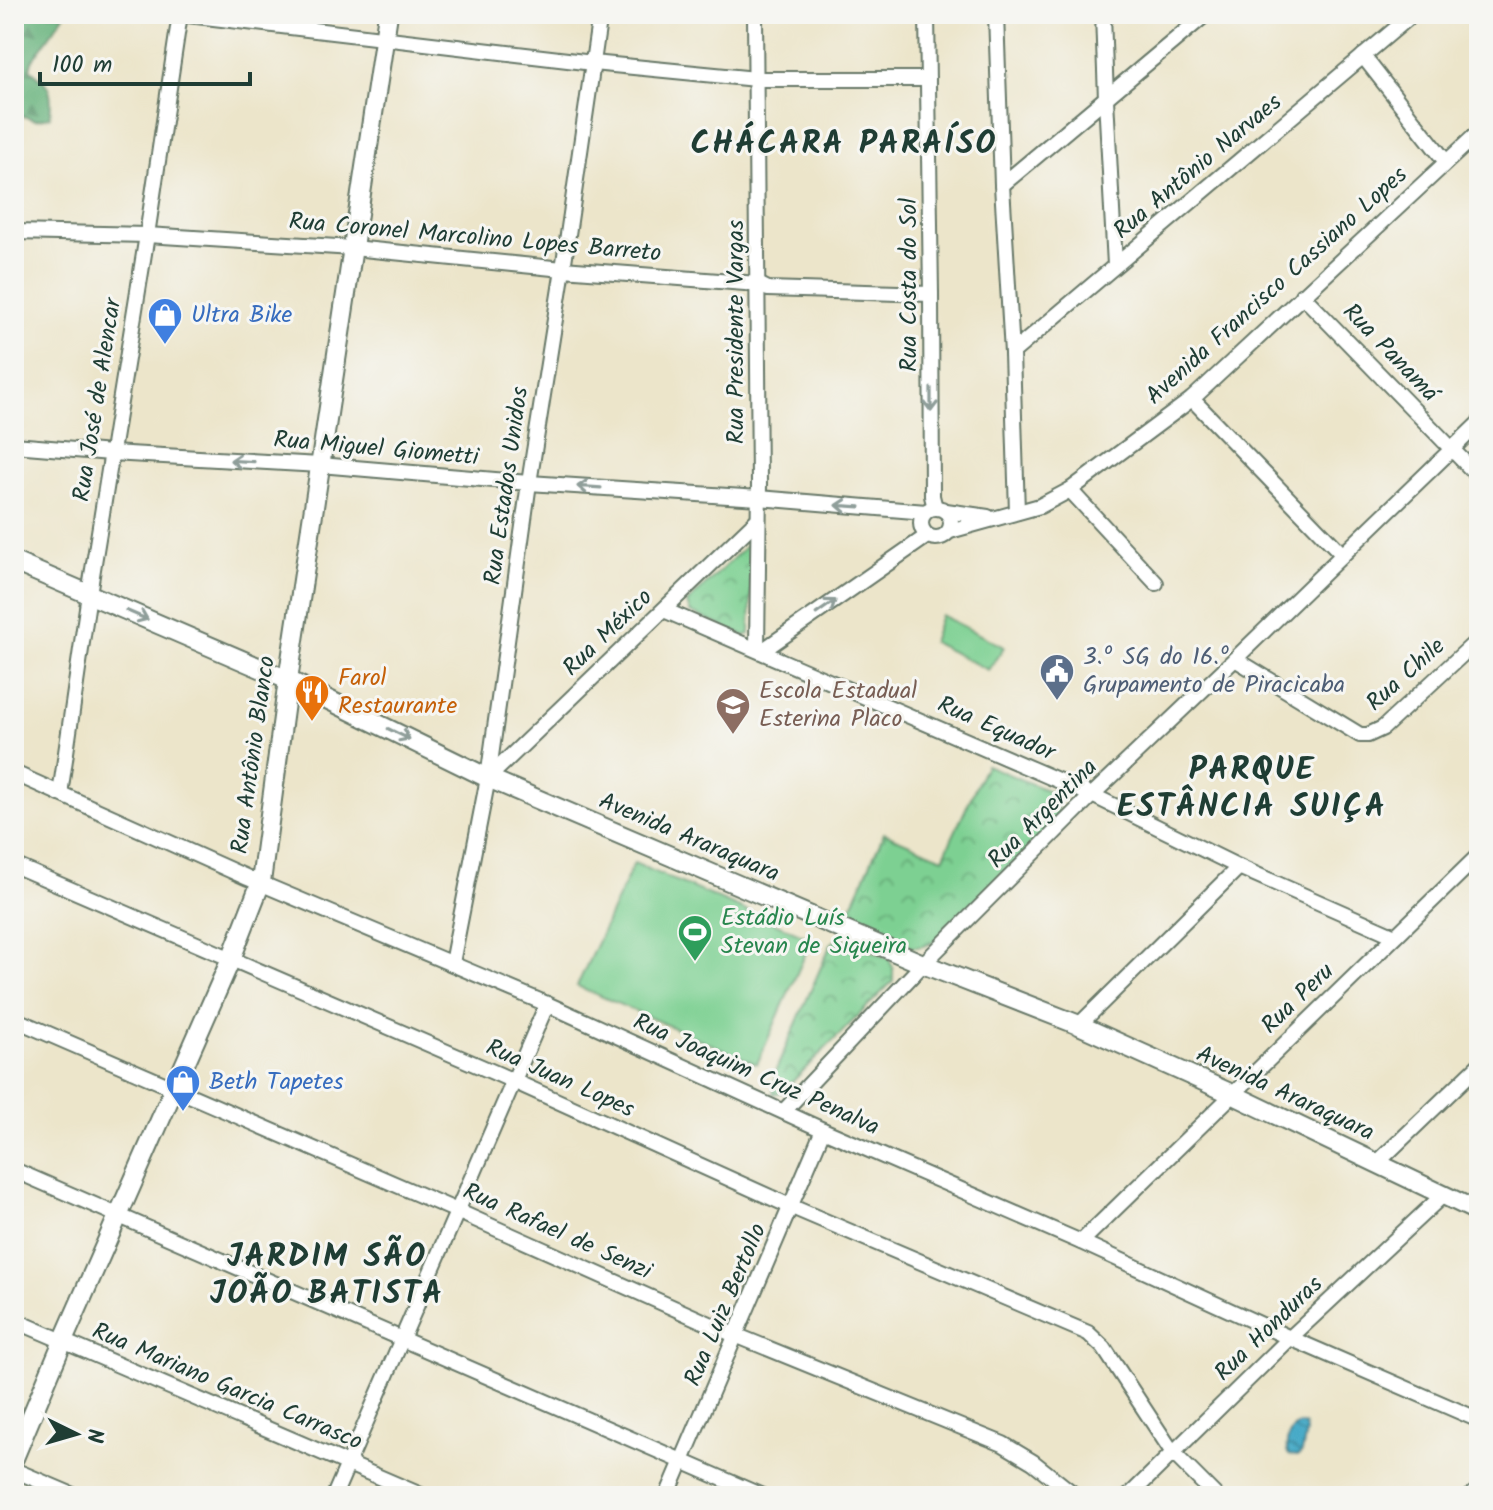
<svg xmlns="http://www.w3.org/2000/svg" width="1493" height="1510" viewBox="0 0 1493 1510" font-family="Kalam,sans-serif">
<style>
.grass{fill:#7dd092;stroke:#4e8663;stroke-width:2}
.forest{fill:url(#forest-firs);stroke:#427858;stroke-width:2}
.park{fill:url(#park-crowns);stroke:#4e8663;stroke-width:2}
.water{fill:url(#water-waves);stroke:#33747e;stroke-width:2}
.lines{fill:none;stroke-linecap:round;stroke-linejoin:round}
.minor-casing{stroke:#677868;stroke-width:18}
.tertiary-casing{stroke:#677868;stroke-width:22}
.minor{stroke:#fff;stroke-width:14}
.tertiary{stroke:#fff;stroke-width:18}
.oneway{stroke:#8f9e9a}
.labels{text-anchor:middle;dominant-baseline:central;stroke-width:6;stroke-linejoin:round;paint-order:stroke}
.street-label{font-size:24px;fill:#1f3d34;stroke:#f6f6f2}
.shop-label{font-size:24px;fill:#366cbe;stroke:#f6f6f2;text-anchor:start}
.service-label{font-size:24px;fill:#4e5e75;stroke:#f6f6f2;text-anchor:start}
.food-label{font-size:24px;fill:#c56008;stroke:#f6f6f2;text-anchor:start}
.education-label{font-size:24px;fill:#785e54;stroke:#f6f6f2;text-anchor:start}
.leisure-label{font-size:24px;fill:#27864d;stroke:#f6f6f2;text-anchor:start}
.district-label{font-size:32px;font-weight:bold;letter-spacing:2px;fill:#1f3d34;stroke:#f6f6f2}
</style>
<defs>
<pattern id="forest-firs" width="22" height="20" patternUnits="userSpaceOnUse" patternTransform="scale(2)"><rect width="22" height="20" fill="#66b27c"/><path d="M5 1l3.5 6h-7zM16 11l3.5 6h-7z" fill="#539266"/></pattern>
<pattern id="park-crowns" width="20" height="18" patternUnits="userSpaceOnUse" patternTransform="scale(2)"><rect width="20" height="18" fill="#7dd092"/><path d="M2 6a3 3 0 1 1 6 0M12 15a3 3 0 1 1 6 0" fill="none" stroke="#66aa78"/></pattern>
<pattern id="water-waves" width="16" height="10" patternUnits="userSpaceOnUse" patternTransform="scale(2)"><rect width="16" height="10" fill="#47aac7"/><path d="M0 5q4-4 8 0t8 0" fill="none" stroke="#3b8ca2"/></pattern>
</defs>
<rect width="100%" height="100%" fill="#f6f6f2"/>
<filter id="ink" filterUnits="userSpaceOnUse"><feTurbulence type="fractalNoise" baseFrequency=".0125" numOctaves="2"/><feDisplacementMap in="SourceGraphic" scale="16" xChannelSelector="R" yChannelSelector="G"/><feConvolveMatrix kernelMatrix="1 2 1 2 8 2 1 2 1" color-interpolation-filters="sRGB"/></filter>
<filter id="wash" filterUnits="userSpaceOnUse"><feTurbulence type="fractalNoise" baseFrequency=".006" numOctaves="4" result="noise"/><feDisplacementMap in="SourceGraphic" scale="32" xChannelSelector="R" yChannelSelector="G"/><feGaussianBlur stdDeviation="1.8" result="paint"/><feColorMatrix in="noise" values="0 0 0 0 0 0 0 0 0 0 0 0 0 0 0 0 0 1.4 0 .05"/><feComposite in="paint" operator="in"/></filter>
<g filter="url(#wash)">
<rect width="100%" height="100%" fill="#ece5ca"/>
<!-- grass -->
<g class="grass">
<polygon points="941,615 1004,647 988,670 932,642"/>
<polygon points="634,863 812,939 757,1064 577,986"/>
</g>
<!-- forest -->
<path class="forest" d="M 14,14 L 65,14 L 32,61 L 30,69 C 52,87 52,89 50,117 L 35,120 L 14,113 Z"/>
<!-- park -->
<g class="park">
<polygon points="750,542 752,547 750,634 744,636 690,612 687,603"/>
<path d="M 986,765 L 1049,791 C 1059,801 1060,811 1055,823 L 935,941 C 924,947 917,948 905,947 L 845,921 L 884,833 L 943,858 Z"/>
<polygon points="840,937 889,959 893,968 893,981 782,1092 773,1094 776,1070 831,944"/>
</g>
<!-- water -->
<path class="water" d="M 1301,1424 L 1305,1426 L 1306,1432 L 1302,1453 L 1298,1456 L 1289,1455 C 1283,1446 1290,1426 1301,1424 Z"/>
</g>
<g filter="url(#ink)">
<g class="lines">
<!-- minor casing -->
<g class="minor-casing">
<g id="minor">
<polyline points="180,14 593,63 756,79 928,79"/>
<polyline points="755,14 759,484 757,649"/>
<polyline points="927,14 931,294 932,496 935,508"/>
<polyline points="996,14 1002,185 1012,353 1017,512"/>
<polyline points="1103,14 1106,99 1115,265"/>
<polyline points="1363,56 1446,162"/>
<polyline points="1002,185 1206,14"/>
<polyline points="14,232 147,235 353,248 563,269 758,284 768,289 931,294"/>
<polyline points="1302,295 1479,477"/>
<polyline points="1012,353 1413,14"/>
<polyline points="1192,399 1342,554"/>
<polyline points="14,445 111,453 320,465 529,483 759,498 926,512"/>
<polyline points="1070,490 1156,583"/>
<circle cx="936" cy="523" r="15"/>
<polyline points="946,511 988,517"/>
<polyline points="950,531 1040,506 1070,490 1192,399 1479,132"/>
<polyline points="664,610 1092,795 1239,867 1395,936"/>
<polyline points="762,651 927,536"/>
<polyline points="1235,659 1360,735 1368,735 1383,728 1479,639"/>
<polyline points="14,773 248,878 547,1004 823,1130 1081,1242 1290,1338 1479,1420"/>
<polyline points="488,778 758,519"/>
<polyline points="60,794 89,594 147,235 180,14"/>
<polyline points="14,865 500,1075 792,1207 1088,1333 1104,1348 1173,1453 1216,1496"/>
<polyline points="452,963 488,778 529,483 563,269 600,14"/>
<polyline points="14,1019 457,1211 723,1330 1003,1444 1033,1462 1076,1496"/>
<polyline points="1079,1025 1239,867"/>
<polyline points="784,1111 923,964 1092,795 1235,659 1479,423"/>
<polyline points="1377,1163 1479,1065"/>
<polyline points="14,1170 762,1496"/>
<polyline points="1081,1242 1479,855"/>
<polyline points="14,1320 423,1496"/>
<polyline points="14,1470 75,1496"/>
<polyline points="334,1496 547,1004"/>
<polyline points="667,1496 823,1130"/>
<polyline points="1129,1496 1290,1338 1442,1196"/>
<polyline points="1471,1496 1479,1489"/>
</g>
</g>
<!-- tertiary casing -->
<g class="tertiary-casing">
<g id="tertiary">
<polyline points="14,562 288,680 488,778 923,964 1079,1025 1232,1094 1479,1212"/>
<polyline points="14,1458 63,1341 231,959 261,882 288,680 388,14"/>
</g>
</g>
<!-- minor -->
<use href="#minor" class="minor"/>
<!-- tertiary -->
<use href="#tertiary" class="tertiary"/>
</g>
<!-- one-way arrows -->
<defs><path id="oneway-shaft" d="M-6 0H5M1.5-3L5.5 0L1.5 3" fill="none" stroke-width="1.6" stroke-linecap="round" stroke-linejoin="round" transform="scale(2)"/></defs>
<g class="oneway">
<use href="#oneway-shaft" transform="translate(931 400) rotate(90)"/>
<use href="#oneway-shaft" transform="translate(242 461) rotate(-177)"/>
<use href="#oneway-shaft" transform="translate(589 487) rotate(-176)"/>
<use href="#oneway-shaft" transform="translate(848 506) rotate(-176)"/>
<use href="#oneway-shaft" transform="translate(826 607) rotate(-35)"/>
<use href="#oneway-shaft" transform="translate(137 615) rotate(23)"/>
<use href="#oneway-shaft" transform="translate(399 734) rotate(26)"/>
</g>
</g>
<!-- icons -->
<defs>
<g id="shop-pin" transform="scale(1.8)"><path d="M0 17L-7.5 6A9.5 9.5 0 1 1 7.5 6Z" fill="#3f7fe0" stroke="#f6f6f2"/><path d="M-5-2.5h2.3a2.7 3.5 0 0 1 5.4 0H5L5.5 6h-11ZM-1.5-2.5h3a1.5 2.3 0 0 0-3 0Z" fill="#fff"/></g>
<g id="civic-pin" transform="scale(1.8)"><path d="M0 17L-7.5 6A9.5 9.5 0 1 1 7.5 6Z" fill="#5c6f8a" stroke="#f6f6f2"/><path d="M-.6-6.5H3V-4.5H.6V-3L4-1V1h2V6H-6V1h2V-1L-.6-3ZM-1.2 2.5V6h2.4V2.5Z" fill="#fff"/></g>
<g id="restaurant-pin" transform="scale(1.8)"><path d="M0 17L-7.5 6A9.5 9.5 0 1 1 7.5 6Z" fill="#e8710a" stroke="#f6f6f2"/><path d="M-5-6h1v4h1v-4h1v4h1v-4h1v5L-1.5 .5V6h-2V.5L-5-1ZM5-6V6H3V1.5H1.5Q1.5-4 5-6Z" fill="#fff"/></g>
<g id="school-pin" transform="scale(1.8)"><path d="M0 17L-7.5 6A9.5 9.5 0 1 1 7.5 6Z" fill="#8d6e63" stroke="#f6f6f2"/><path d="M0-5L7-2L0 1L-7-2ZM-4 1L0 2.5L4 1V4Q0 6-4 4Z" fill="#fff"/></g>
<g id="stadium-pin" transform="scale(1.8)"><path d="M0 17L-7.5 6A9.5 9.5 0 1 1 7.5 6Z" fill="#2e9e5b" stroke="#f6f6f2"/><path d="M0-5a6.5 5 0 1 0 0 10a6.5 5 0 1 0 0-10ZM-3.5-1.8h7v3.6h-7Z" fill="#fff"/></g>
</defs>
<g fill-rule="evenodd">
<use href="#shop-pin" x="165" y="315"/>
<use href="#civic-pin" x="1057" y="671"/>
<use href="#restaurant-pin" x="312" y="692"/>
<use href="#school-pin" x="733" y="705"/>
<use href="#stadium-pin" x="695" y="932"/>
<use href="#shop-pin" x="183" y="1082"/>
</g>
<g class="labels">
<!-- street labels -->
<g class="street-label">
<text transform="translate(1198 167) rotate(-40)">Rua Antônio Narvaes</text>
<text transform="translate(475 238) rotate(5)">Rua Coronel Marcolino Lopes Barreto</text>
<text transform="translate(909 285) rotate(-90)">Rua Costa do Sol</text>
<text transform="translate(1277 286) rotate(-42)">Avenida Francisco Cassiano Lopes</text>
<text transform="translate(736 332) rotate(-90)">Rua Presidente Vargas</text>
<text transform="translate(1390 353) rotate(46)">Rua Panamá</text>
<text transform="translate(98 400) rotate(-81)">Rua José de Alencar</text>
<text transform="translate(376 449) rotate(5)">Rua Miguel Giometti</text>
<text transform="translate(507 486) rotate(-82)">Rua Estados Unidos</text>
<text transform="translate(608 633) rotate(-44)">Rua México</text>
<text transform="translate(1406 675) rotate(-42)">Rua Chile</text>
<text transform="translate(996 729) rotate(24)">Rua Equador</text>
<text transform="translate(254 755) rotate(-82)">Rua Antônio Blanco</text>
<text transform="translate(1043 814) rotate(-45)">Rua Argentina</text>
<text transform="translate(689 838) rotate(23)">Avenida Araraquara</text>
<text transform="translate(1298 999) rotate(-44)">Rua Peru</text>
<text transform="translate(756 1075) rotate(24)">Rua Joaquim Cruz Penalva</text>
<text transform="translate(560 1079) rotate(24)">Rua Juan Lopes</text>
<text transform="translate(1285 1094) rotate(25)">Avenida Araraquara</text>
<text transform="translate(557 1232) rotate(24)">Rua Rafael de Senzi</text>
<text transform="translate(726 1305) rotate(-67)">Rua Luiz Bertollo</text>
<text transform="translate(1269 1329) rotate(-44)">Rua Honduras</text>
<text transform="translate(227 1387) rotate(23)">Rua Mariano Garcia Carrasco</text>
</g>
<!-- shop labels -->
<g class="shop-label">
<text x="191" y="315">Ultra Bike</text>
<text x="209" y="1082">Beth Tapetes</text>
</g>
<!-- service labels -->
<g class="service-label">
<text x="1083" y="657">3.º SG do 16.º<tspan x="1083" dy="28">Grupamento de Piracicaba</tspan></text>
</g>
<!-- food labels -->
<g class="food-label">
<text x="338" y="678">Farol<tspan x="338" dy="28">Restaurante</tspan></text>
</g>
<!-- education labels -->
<g class="education-label">
<text x="759" y="691">Escola Estadual<tspan x="759" dy="28">Esterina Placo</tspan></text>
</g>
<!-- leisure labels -->
<g class="leisure-label">
<text x="721" y="918">Estádio Luís<tspan x="721" dy="28">Stevan de Siqueira</tspan></text>
</g>
<!-- district labels -->
<g class="district-label">
<text x="844" y="144">CHÁCARA PARAÍSO</text>
<text x="1252" y="770">PARQUE<tspan x="1252" dy="37">ESTÂNCIA SUIÇA</tspan></text>
<text x="327" y="1257">JARDIM SÃO<tspan x="327" dy="37">JOÃO BATISTA</tspan></text>
</g>
</g>
<!-- margin -->
<rect width="1493" height="1510" fill="none" stroke="#f6f6f2" stroke-width="48"/>
<!-- north arrow -->
<g transform="translate(76 1434) rotate(95)" stroke="#f6f6f2" stroke-width="6" paint-order="stroke">
<path d="M0-6L14 30L0 20L-14 30Z" fill="#1f3d34"/>
<text y="-12" font-size="22" font-weight="bold" text-anchor="middle" fill="#1f3d34">N</text>
</g>
<!-- scale -->
<path d="M40 72v12h210v-12" fill="none" stroke="#1f3d34" stroke-width="4"/>
<text x="52" y="72" font-size="24" fill="#1f3d34" stroke="#f6f6f2" stroke-width="6" paint-order="stroke">100 m</text>
</svg>
